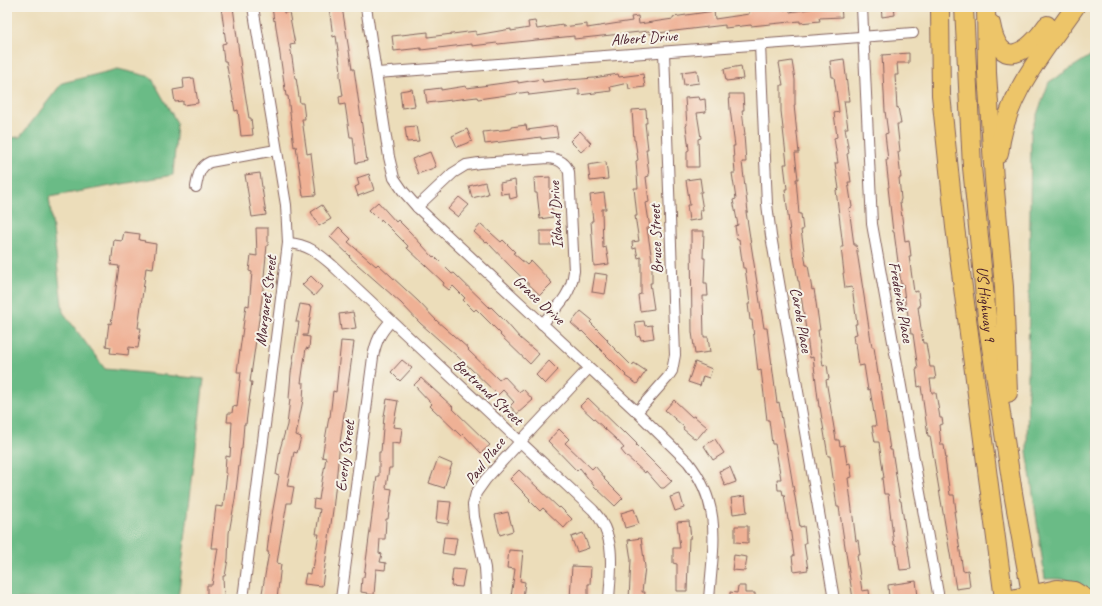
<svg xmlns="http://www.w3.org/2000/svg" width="1102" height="606" viewBox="0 0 1102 606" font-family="Caveat,sans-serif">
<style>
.forest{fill:#6abb86;stroke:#5a6d58}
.building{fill:#efb195}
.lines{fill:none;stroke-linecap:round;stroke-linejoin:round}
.street-casing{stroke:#83625d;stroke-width:12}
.highway-casing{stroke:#83625d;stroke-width:20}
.street{stroke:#fff;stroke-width:10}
.highway{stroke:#edc569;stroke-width:18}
.labels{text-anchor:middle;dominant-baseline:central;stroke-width:4;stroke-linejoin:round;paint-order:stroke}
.street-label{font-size:16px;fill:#4a1f2b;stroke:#f7f3e8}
</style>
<rect width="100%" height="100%" fill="#f7f3e8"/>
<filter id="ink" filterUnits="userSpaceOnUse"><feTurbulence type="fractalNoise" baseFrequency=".025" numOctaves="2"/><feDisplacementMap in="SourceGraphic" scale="8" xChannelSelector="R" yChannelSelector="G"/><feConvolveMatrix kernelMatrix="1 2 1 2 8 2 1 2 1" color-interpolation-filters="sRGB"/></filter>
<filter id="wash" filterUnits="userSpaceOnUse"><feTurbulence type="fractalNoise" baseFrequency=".012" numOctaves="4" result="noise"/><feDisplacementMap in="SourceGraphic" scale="16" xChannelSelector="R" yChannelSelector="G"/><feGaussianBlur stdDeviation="0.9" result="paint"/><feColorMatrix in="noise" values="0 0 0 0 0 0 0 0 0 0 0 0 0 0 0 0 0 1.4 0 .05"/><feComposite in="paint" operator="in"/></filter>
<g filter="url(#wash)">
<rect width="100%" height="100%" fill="#ecddba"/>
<!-- forest -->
<g class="forest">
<path d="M 1095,53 L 1095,597 C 1076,581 1071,578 1045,579 L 1027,451 L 1031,131 L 1049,82 Z"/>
<polygon points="118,69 151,77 177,123 173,175 49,197 63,312 105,369 204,379 178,599 7,599 7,138 20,137 62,83"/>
</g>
<g id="blocks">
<!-- building -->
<g class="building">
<polygon points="221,7 233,7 241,68 249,118 251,118 253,135 241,136 238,110 235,111 226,61 224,61 222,44 226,43"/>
<polygon points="272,7 283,7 284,13 289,12 295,44 290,45 295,78 296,78 300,103 303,103 305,119 302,119 307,154 311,153 316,195 303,196 296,146 294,147 288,96 286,96 275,20 274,21"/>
<polygon points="329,7 342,7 352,69 354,69 367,161 356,163 353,137 350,137 345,104 340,105 339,97 343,96 340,76 340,71 341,71 336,36 333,37"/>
<polygon points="775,7 784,7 784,10 790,9 790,12 822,7 841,7 842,17 819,18 820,21 800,23 800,21 751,26 751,25 725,28 725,25 650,34 649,31 574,39 574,36 498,44 497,43 472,46 472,44 421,50 421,48 394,51 392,36 428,32 428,37 476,31 476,35 511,29 511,31 529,28 528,22 535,21 537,29 563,25 563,27 587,24 587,28 632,21 631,17 638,16 639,24 673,19 673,17 714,11 715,19 749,14 749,11"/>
<polygon points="881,7 894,7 895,15 882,17"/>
<polygon points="909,53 909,63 897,63 898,75 895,75 897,108 898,107 901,124 897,124 900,151 898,152 901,178 899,178 901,199 900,202 905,241 909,240 911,256 909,256 914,292 918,291 920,307 918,307 923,343 926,343 930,367 934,367 936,379 930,379 932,393 936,393 940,418 942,418 943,424 939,425 941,445 944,445 946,459 945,459 950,495 954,495 956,511 954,511 963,571 968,570 970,587 956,589 930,436 928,436 921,386 918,387 916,369 918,369 913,334 911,334 907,309 906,309 903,284 901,284 894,232 893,232 888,187 889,187 886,160 888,160 885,134 888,133 885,111 882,55"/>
<polygon points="844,59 849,101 844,101 848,128 845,128 849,153 847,154 851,182 848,182 852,207 849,208 854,245 856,245 872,347 874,347 878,374 879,374 890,450 892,450 900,501 901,501 911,569 900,570 896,545 894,545 888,494 884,494 882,478 884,478 879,442 875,442 872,426 876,426 870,389 868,390 864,365 859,366 856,343 854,343 853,335 857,334 855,324 857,324 852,287 845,288 843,273 844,273 841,247 843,247 836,190 839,189 835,163 838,163 834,138 837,137 834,113 839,112 834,77 832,77 830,61"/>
<polygon points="792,61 795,80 795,105 794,105 799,153 795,153 798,179 796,179 799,214 801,214 803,230 801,230 806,265 808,265 812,290 814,289 820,330 818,330 823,366 827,365 829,379 826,380 836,440 839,440 840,446 844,445 847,464 850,463 852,477 848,478 856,541 858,540 860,555 857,555 862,591 869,590 870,599 853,599 839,507 837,507 830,456 828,456 820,407 819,407 813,357 810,358 799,281 798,281 794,257 793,258 785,189 787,189 784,164 787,164 781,111 781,85 783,85 779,63"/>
<polygon points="741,66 743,79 726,81 724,69"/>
<polygon points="697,70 699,83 684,85 682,72"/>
<polygon points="618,74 619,77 643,74 645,87 629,89 628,83 610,87 611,91 579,95 579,89 529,95 528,92 478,99 477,97 427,103 425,90 441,88 441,90 466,86 467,88 518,81 518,83 542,79 543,82 569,79 569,80 594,78"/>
<polygon points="194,78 198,103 183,105 183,101 175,102 173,90 184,88 183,79"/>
<polygon points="412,89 415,106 402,108 400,91"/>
<polygon points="729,94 743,94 744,110 742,110 745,135 744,135 746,162 742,162 748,212 746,212 764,328 767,328 777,403 779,402 800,527 804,526 806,543 804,543 808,570 794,572 792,556 794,556 789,520 788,520 784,494 783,495 782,490 778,490 777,479 781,479 775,444 772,444 769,420 767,420 761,370 758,371 752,320 750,320 748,304 750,304 745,268 743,268 739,239 737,240 735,226 738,225 733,200 736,199 732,173 735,173 733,146 735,146 730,109"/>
<polygon points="699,97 700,100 705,99 706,112 697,113 701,138 698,139 699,167 687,167 687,151 689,150 686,126 687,125 685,98"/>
<polygon points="646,109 647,123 645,123 648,149 646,149 649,176 646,177 649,202 646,203 650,228 647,228 652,260 652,283 650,283 654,309 640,311 638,295 641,294 641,257 638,258 636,248 633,249 632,242 639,241 635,216 637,216 634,188 638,188 636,161 638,160 635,140 634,140 632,110"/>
<polygon points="526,125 527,130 556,126 558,137 541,139 541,137 485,144 483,132 511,129 511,127"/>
<polygon points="416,126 419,141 407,142 405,127"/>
<polygon points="467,129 472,141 457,147 452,136"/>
<polygon points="580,131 591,143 581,152 570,141"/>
<polygon points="430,152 436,167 418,174 412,159"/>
<polygon points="606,162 608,179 590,181 588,165"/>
<polygon points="260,173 266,215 252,217 245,175"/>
<polygon points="369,174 374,190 358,196 355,187 359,185 357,178"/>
<polygon points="550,177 550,197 553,217 540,219 537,193 535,193 534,178"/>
<polygon points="700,178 702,192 700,192 703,210 700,210 701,219 689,221 687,205 690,205 686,180"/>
<polygon points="515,180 517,197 510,199 509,193 501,194 500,183"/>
<polygon points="485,182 488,194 472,198 469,186"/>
<polygon points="604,193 606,209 602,209 603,248 606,247 609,264 594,266 591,221 593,221 590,195"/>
<polygon points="459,197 469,205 458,217 448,209"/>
<polygon points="378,202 396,222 398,220 410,232 433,257 434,256 452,274 454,273 490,308 491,307 505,321 520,338 539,354 530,364 500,335 501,334 476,309 474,311 463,300 465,298 453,286 449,290 443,285 444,283 407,248 408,246 381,219 380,221 369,210"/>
<polygon points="322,205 331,219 319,226 311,212"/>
<polygon points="481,224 501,242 503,240 515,252 513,253 527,265 531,261 552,283 540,295 512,268 487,242 486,243 474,232"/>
<polygon points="339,227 351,239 348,242 376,266 378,264 418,301 437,321 469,349 468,350 499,380 504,376 519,392 523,389 533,400 517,414 510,406 514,402 503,390 498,395 467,365 420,323 401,303 349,257 350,256 330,237"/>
<polygon points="256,228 268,228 268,245 267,245 262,298 250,382 252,382 248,408 246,424 244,424 242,449 241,449 235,499 229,533 228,559 225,576 223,576 224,598 207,598 207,585 212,585 218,548 211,548 216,506 223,507 227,473 225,473 226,456 230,457 232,422 227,422 228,413 232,413 233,406 237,407 241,372 237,372 246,305 249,306 252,272 249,271 251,255 257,256"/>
<polygon points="540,231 553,231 554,245 540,245"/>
<polygon points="691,231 704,231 703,258 705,258 704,283 707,283 708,296 703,296 704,337 708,337 710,352 695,354 692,332"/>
<polygon points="124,232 140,234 139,240 145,241 144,242 156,244 153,269 146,268 138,328 141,328 138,348 129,347 128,355 110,353 111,347 106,346 109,323 111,324 119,266 111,265 114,240 122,241"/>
<polygon points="595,273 608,275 605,294 592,292"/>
<polygon points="311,276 322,287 314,296 302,285"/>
<polygon points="300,304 312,306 307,335 303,335 303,336 310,337 309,349 306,348 301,383 304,383 303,400 296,435 301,437 297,453 294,452 287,486 294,487 291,503 287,503 280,544 277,563 281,564 277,599 261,599 269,552 267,552 270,526 279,476 276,475 280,449 287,425 290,399 289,399 291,373 299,322 296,322"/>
<polygon points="581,311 592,320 590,322 608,340 607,341 632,366 634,363 646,371 637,384 625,376 626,375 582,331 581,332 571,323"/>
<polygon points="353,312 356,328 341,330 339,314"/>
<polygon points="644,321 645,326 652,325 654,338 641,340 640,336 637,337 635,322"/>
<polygon points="341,341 354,342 340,443 333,510 322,586 304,584 306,573 310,574 311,568 313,569 319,534 316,534 320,509 313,508 314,499 319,500 320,493 326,458 322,457 329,417 330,417 333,391 336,392"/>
<polygon points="402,360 412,368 400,381 391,372"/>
<polygon points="549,361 558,370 545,384 536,375"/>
<polygon points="695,362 712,369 709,378 703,376 700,386 688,382"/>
<polygon points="421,378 453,407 452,408 490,445 481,453 463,434 461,436 430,406 432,404 414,385"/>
<polygon points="588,398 624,433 625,432 637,444 636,445 672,481 664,488 661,488 646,471 645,473 625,455 621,450 624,448 617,440 580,406"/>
<polygon points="387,399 398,401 393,427 402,428 400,444 392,443 392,468 389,468 386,488 392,489 388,519 386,519 385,539 380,539 379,553 382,554 380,562 386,563 385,570 376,569 374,595 367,594 367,593 361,592 362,577 364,577 377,476 379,476 379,452 381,452 384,416"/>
<polygon points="674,400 692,417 694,416 707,427 697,439 695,439 683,429 684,427 665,410"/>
<polygon points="559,429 569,439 565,443 592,469 595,466 605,478 604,479 623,498 615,506 594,486 580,468 577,471 548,441"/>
<polygon points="715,439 724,453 713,460 704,446"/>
<polygon points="438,458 452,464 444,488 429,483"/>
<polygon points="730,467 736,482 725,486 719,471"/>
<polygon points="519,470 559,508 560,507 572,519 564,528 543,508 540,511 529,500 530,499 510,479"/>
<polygon points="680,494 684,508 675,511 670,497"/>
<polygon points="745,496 747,512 733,514 731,498"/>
<polygon points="438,501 451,502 448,524 436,522"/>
<polygon points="634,509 639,524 625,528 621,513"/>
<polygon points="508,512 513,531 500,535 495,515"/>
<polygon points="689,521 691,538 689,538 687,591 677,591 677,564 673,563 673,548 680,548 677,522"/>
<polygon points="735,526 748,526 748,543 735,542"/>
<polygon points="583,533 589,548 577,552 571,537"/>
<polygon points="444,537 457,538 454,555 442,553"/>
<polygon points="641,538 645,567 642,592 645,592 644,599 629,599 631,560 628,540"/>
<polygon points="509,550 523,551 520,581 525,582 523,598 511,597 515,569 507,568"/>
<polygon points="734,555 747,557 745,571 732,570"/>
<polygon points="572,566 591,567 590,584 588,584 588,599 570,599"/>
<polygon points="453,569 465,570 462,587 451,586"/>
<polygon points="916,581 918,596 889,599 888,585"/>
<polygon points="738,586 745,586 745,593 755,593 755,599 730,599 730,592 737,593"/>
</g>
</g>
</g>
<g filter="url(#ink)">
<use href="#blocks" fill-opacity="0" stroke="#83625d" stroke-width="1"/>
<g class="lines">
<!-- street casing -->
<g class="street-casing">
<g id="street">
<path d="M 366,7 L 389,157 L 394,178 L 403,191 L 417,207 L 637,412 L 688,462 C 723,506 713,546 709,599"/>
<polyline points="862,7 872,224 939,599"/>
<polyline points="760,45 767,204 771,236 834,599"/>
<polyline points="377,73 913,33"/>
<path d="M 196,187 C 198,176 199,167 210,162 L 276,150"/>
<path d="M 417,207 L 453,173 L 466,165 L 479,163 L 549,158 C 559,159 566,163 569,172 L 574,271 C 571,296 558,306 542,324"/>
<path d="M 288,243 C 307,244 318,253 332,265 L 593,510 C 617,537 611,566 609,599"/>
<polyline points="637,412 668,377 672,371 675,355 664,52"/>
<polyline points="243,599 288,243 286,205 253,7"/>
<path d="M 341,599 L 373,357 C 376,341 380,333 391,321"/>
<polyline points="487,599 485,568 474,517 473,505 476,493 486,479 520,442 589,368"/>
</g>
</g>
<!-- highway casing -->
<g class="highway-casing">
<g id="highway">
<polyline points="940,7 941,95 955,227 1004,599"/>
<path id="s1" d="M 964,7 L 972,167 L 988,327 L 1013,493 L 1032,599"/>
<polyline points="986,7 987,73 994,180 1004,287 1008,393"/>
<path d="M 991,24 C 1000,73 1028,52 1047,25"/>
<path d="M 999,154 C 1005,95 1043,53 1075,7"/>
<polyline points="1012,599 1057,589 1074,591 1087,599"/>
</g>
</g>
<!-- street -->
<use href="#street" class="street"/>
<!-- highway -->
<use href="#highway" class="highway"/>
</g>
</g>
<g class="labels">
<!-- street labels -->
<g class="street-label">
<text transform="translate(644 38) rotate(-4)">Albert Drive</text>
<text transform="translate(556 215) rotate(-93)">Island Drive</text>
<text transform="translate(656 239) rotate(-92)">Bruce Street</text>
<text transform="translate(539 300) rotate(43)">Grace Drive</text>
<text transform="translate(266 301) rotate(-83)">Margaret Street</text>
<text transform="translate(901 302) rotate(80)">Frederick Place</text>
<text stroke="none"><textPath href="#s1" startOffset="298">US Highway 9</textPath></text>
<text transform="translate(801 320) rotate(80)">Carole Place</text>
<text transform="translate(488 392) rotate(43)">Bertrand Street</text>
<text transform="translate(345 456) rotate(-83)">Everly Street</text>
<text transform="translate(485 461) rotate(-52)">Paul Place</text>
</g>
</g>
<!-- margin -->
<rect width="1102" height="606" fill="none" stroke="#f7f3e8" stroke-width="24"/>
</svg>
